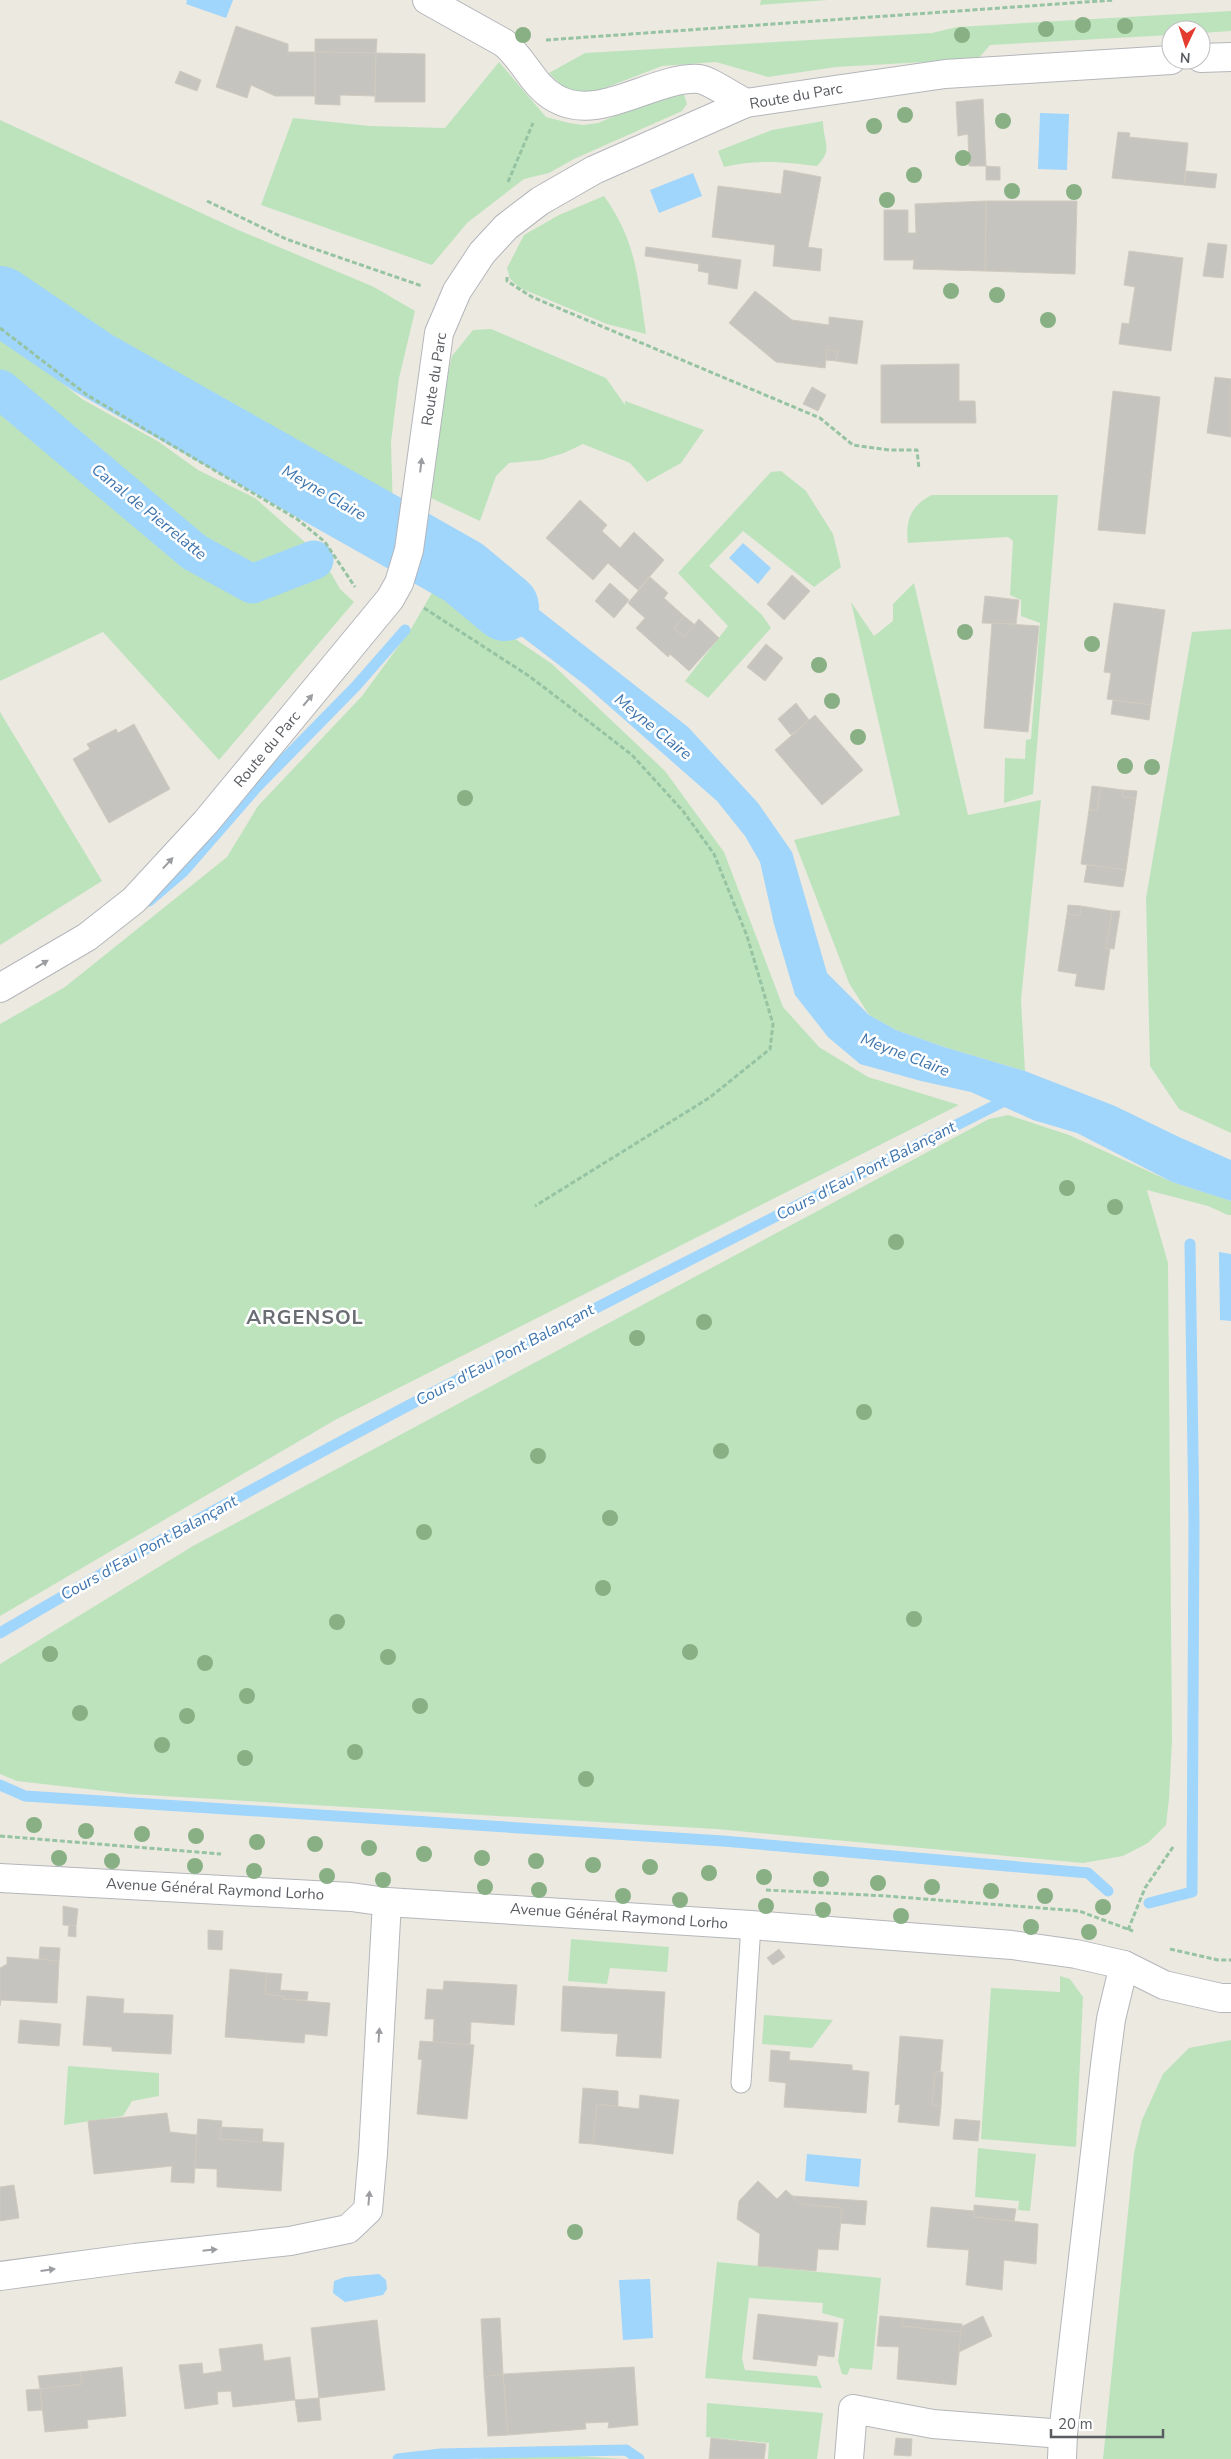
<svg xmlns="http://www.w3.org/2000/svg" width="1231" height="2459" viewBox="0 0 1231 2459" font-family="'Nunito Sans',sans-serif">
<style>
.green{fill:#bde3bd}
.water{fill:#a0d5fc}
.pier{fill:#ece9e0}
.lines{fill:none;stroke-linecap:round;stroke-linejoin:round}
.stream{stroke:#a0d5fc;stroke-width:11}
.canal{stroke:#a0d5fc;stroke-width:39}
.river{stroke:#a0d5fc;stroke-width:68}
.building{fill:#c6c4be;stroke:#d0cabf}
.lane-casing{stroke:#b3b6bb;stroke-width:21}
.street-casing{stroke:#b3b6bb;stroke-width:30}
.path{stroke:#96c3a2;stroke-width:3;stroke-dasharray:5 2.5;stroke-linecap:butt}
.lane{stroke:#fff;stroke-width:19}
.street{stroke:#fff;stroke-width:28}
.tree{fill:#88b084}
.oneway{fill:#9b9da0}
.labels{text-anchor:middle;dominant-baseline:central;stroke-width:5;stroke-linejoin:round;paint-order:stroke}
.street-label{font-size:15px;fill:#595c61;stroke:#fff}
.water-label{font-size:16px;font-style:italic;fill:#3f75ad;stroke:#fff}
.district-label{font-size:20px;font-weight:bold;letter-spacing:1px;fill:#6a6e73;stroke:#fff}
</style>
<rect width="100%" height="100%" fill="#ece9e0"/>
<!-- green -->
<g class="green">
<polygon points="761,0 828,0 760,5"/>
<polygon points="1231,11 1231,31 1201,33 1201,30 1171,30 1171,35 990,45 978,59 836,67 768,77 716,62 662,66 584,96 569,93 549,73 585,53 932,33 957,27"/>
<polygon points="499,62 546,117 569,123 583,125 598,123 682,88 687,104 682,111 574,159 549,173 524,179 467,223 432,265 261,205 293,118 370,126 445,128"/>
<polygon points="0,120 236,229 374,287 415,311 399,378 391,442 393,512 309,473 156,382 43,310 0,272"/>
<path d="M 823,121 C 823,143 834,148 817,166 C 783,162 758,159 724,167 L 718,151 L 772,130 Z"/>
<path d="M 604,196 C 637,242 638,280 646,334 L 607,324 L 520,288 L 510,279 L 507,268 L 524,235 L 559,215 Z"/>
<polygon points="491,329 606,378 625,405 625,401 704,430 681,463 647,482 630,463 583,444 564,453 541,460 509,463 496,476 480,521 431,498 445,386 452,356 473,330"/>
<polygon points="0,334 82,399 159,442 198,470 255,498 306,543 331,573 340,589 354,602 219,760 103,632 0,681"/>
<polygon points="781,471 806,491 833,534 841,567 814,587 743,531 709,566 762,615 771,628 708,698 685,681 728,626 678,573 771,472"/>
<path d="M 932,495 L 1058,495 L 1033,794 L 1004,803 L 1005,758 L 1025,759 L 1026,740 L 1031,739 L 1040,623 L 1021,616 L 1021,600 L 1010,595 L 1013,541 L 1008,537 L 908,543 C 905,521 911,505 932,495 Z"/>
<polygon points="914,583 968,815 1041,800 1021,1000 1025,1071 944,1047 896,1030 869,1015 849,983 794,840 900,815 851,602 874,636 893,621 893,604"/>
<polygon points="433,591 499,628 552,664 665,771 724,852 783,1007 819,1047 868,1077 959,1105 335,1420 0,1616 0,1024 65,987 227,857 258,806 362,696 411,629"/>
<polygon points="1231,629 1231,1133 1179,1109 1150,1066 1146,898 1192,632"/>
<polygon points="0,712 102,881 0,945"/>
<polygon points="1008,1115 1069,1135 1172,1182 1231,1201 1231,1215 1228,1215 1208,1206 1147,1190 1168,1263 1172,1740 1169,1799 1166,1825 1148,1843 1123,1856 1083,1863 716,1829 130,1794 17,1781 0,1774 0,1664 193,1546 989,1119"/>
<polygon points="571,1939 669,1947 667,1972 610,1968 607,1984 568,1981"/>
<polygon points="1060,1976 1070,1979 1083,1997 1076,2147 981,2139 991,1988 1060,1992"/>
<polygon points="764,2015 833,2020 812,2048 762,2044"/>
<polygon points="1231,2040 1231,2459 1103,2459 1134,2153 1142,2120 1163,2074 1189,2048"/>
<polygon points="68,2066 159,2073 159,2096 132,2101 123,2116 64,2125"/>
<polygon points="978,2148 1036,2154 1030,2211 1018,2210 1019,2201 975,2197"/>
<polygon points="717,2262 881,2278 872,2370 850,2368 847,2375 842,2374 838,2361 844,2319 822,2313 823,2303 749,2298 742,2359 745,2370 817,2376 822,2388 705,2378"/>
<polygon points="707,2403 823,2413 817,2459 768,2459 769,2443 706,2437"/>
<polygon points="561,2455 624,2459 474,2459 485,2458"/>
</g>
<!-- water -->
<g class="water">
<polygon points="187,0 233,0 226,18 186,4"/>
<polygon points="1040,113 1069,114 1067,170 1038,169"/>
<polygon points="693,173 702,196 659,213 650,190"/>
<path d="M 431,535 C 454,539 471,553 487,569 L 688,727 L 758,803 L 792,852 L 827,973 L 869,1015 L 896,1030 L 944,1047 L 1025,1071 L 1115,1106 L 1179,1137 L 1231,1160 L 1231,1201 L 1172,1182 L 1077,1133 L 1033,1120 L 971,1092 L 921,1081 L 860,1064 L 828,1037 L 795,995 L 774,924 L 760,862 L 745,836 L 717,801 L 585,685 L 478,603 L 444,580 L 425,573 Z"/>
<polygon points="743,543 771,568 758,584 729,558"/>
<polygon points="1219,1252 1231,1254 1231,1321 1220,1320"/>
<polygon points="807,2154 861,2159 859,2187 805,2181"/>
<polygon points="379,2274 386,2280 387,2289 383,2295 345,2302 333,2293 334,2281 345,2277"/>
<polygon points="650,2279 653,2338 623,2340 619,2280"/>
</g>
<!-- pier -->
<polygon class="pier" points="432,533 427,565 424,576 423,573 429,535"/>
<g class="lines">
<!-- stream -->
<g class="stream">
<polyline points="149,901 184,871 257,787 356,686 405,630"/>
<path d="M 0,1633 C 328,1439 670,1270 1010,1098"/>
<polyline points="0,1785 25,1796 723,1841 1088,1873 1108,1891"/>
<polyline points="1149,1903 1192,1892 1194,1524 1190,1244"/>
<polyline points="398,2459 441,2454 626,2450 639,2459"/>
</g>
<!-- canal -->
<polyline class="canal" points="0,389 194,552 252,584 314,560"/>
<!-- river -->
<polyline class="river" points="0,300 93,363 463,572 505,607"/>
</g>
<!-- building -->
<g class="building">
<polygon points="236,26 288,44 288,52 315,52 315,96 275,96 251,85 247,98 216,87"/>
<polygon points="315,39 377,39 376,53 315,52"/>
<polygon points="315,52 376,53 375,96 340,95 340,105 315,104"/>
<polygon points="376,53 425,54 425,102 375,102"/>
<polygon points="180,71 201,80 197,91 175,83"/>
<polygon points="983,99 986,166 969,166 968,134 958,136 956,102"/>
<polygon points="1118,132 1130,133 1129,137 1188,143 1184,185 1112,178"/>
<polygon points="986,166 1000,167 1000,180 986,180"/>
<polygon points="784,170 821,177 808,247 822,249 820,271 773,266 775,245 712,237 718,186 781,194"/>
<polygon points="1186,171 1217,174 1215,188 1184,185"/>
<polygon points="986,201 1077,201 1075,274 985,271"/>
<polygon points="986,201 985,271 913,269 914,260 884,260 884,210 908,210 908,233 916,233 915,204"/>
<polygon points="1208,243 1227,245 1223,278 1203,276"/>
<polygon points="646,247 741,260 737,289 708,284 709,273 698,271 699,264 645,256"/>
<polygon points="1129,251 1183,258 1171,351 1119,344 1122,323 1129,324 1135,287 1124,285"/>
<polygon points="755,291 792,320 829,325 829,317 863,321 857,364 836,361 838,351 827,350 825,368 776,362 729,323"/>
<polygon points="827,350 838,351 836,361 826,360"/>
<polygon points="959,364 959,401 975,401 976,423 881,423 881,365"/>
<polygon points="1215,377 1231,379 1231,437 1207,433"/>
<polygon points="812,387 826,395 818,411 803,404"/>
<polygon points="1113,391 1160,397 1145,534 1098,530"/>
<polygon points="580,500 607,525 602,531 620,548 634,532 664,560 638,590 608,563 593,580 546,538"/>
<polygon points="792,575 810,591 784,620 767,604"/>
<polygon points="650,577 668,593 664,598 684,616 674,628 684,637 699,619 719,638 689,671 670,654 668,657 636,628 645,618 628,603"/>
<polygon points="610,583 629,600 614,618 595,601"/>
<polygon points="985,596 1019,600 1016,624 982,623"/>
<polygon points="1114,603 1165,610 1151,705 1107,699 1111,673 1104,672"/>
<polygon points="684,616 695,625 684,637 674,628"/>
<polygon points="992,623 1039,626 1028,732 984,728"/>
<polygon points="766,644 783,658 765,681 747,667"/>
<polygon points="1113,700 1151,705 1149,720 1111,714"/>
<polygon points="796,703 809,720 791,735 778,719"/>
<polygon points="815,715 863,770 822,805 775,750"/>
<polygon points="134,724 170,789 109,823 73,759 90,749 87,744 116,729 118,733"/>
<polygon points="1092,786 1101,787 1097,810 1089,810"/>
<polygon points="1101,787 1123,790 1123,797 1136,798 1126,870 1081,864 1089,810 1097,810"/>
<polygon points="1123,790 1137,791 1136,798 1123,797"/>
<polygon points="1087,865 1126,870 1123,887 1084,882"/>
<polygon points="1068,905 1081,906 1080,916 1067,914"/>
<polygon points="1081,906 1112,911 1106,948 1110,948 1104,990 1075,986 1077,974 1058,971 1067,914 1080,916"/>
<polygon points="1112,911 1120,911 1114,949 1106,948"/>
<polygon points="63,1906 78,1909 76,1926 63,1925"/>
<polygon points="69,1925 76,1926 76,1937 68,1936"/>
<polygon points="208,1930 223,1931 222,1950 208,1949"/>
<polygon points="40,1947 60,1948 59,1961 39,1959"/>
<polygon points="779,1949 785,1957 773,1965 767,1958"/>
<polygon points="7,1957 59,1961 57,2003 1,2000 0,2006 0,1968 7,1964"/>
<polygon points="230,1969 267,1973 265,1994 283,1996 283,1999 330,2003 327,2036 305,2034 304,2043 225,2037"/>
<polygon points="267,1973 282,1974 280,1990 308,1992 307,2000 283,1999 283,1996 265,1994"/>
<polygon points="444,1981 517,1985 514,2025 471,2022 470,2045 433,2042 434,2019 425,2019 427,1989 443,1990"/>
<polygon points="563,1986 665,1992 661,2058 616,2056 618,2034 561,2031"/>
<polygon points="87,1996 124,1999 123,2013 173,2015 171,2054 112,2051 112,2047 83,2045"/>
<polygon points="20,2020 61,2024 59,2046 18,2043"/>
<polygon points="900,2036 943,2040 940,2072 935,2072 932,2105 941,2106 939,2126 898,2122 900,2104 895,2105"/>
<polygon points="420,2041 474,2045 467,2119 417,2114 422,2060 418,2059"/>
<polygon points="771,2050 790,2052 789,2060 852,2065 852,2070 869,2072 866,2113 784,2107 786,2083 769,2081"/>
<polygon points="935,2072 943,2072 941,2106 932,2105"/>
<polygon points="583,2088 618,2091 618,2107 597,2104 593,2144 579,2143"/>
<polygon points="640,2095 679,2100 673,2154 593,2144 597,2104 639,2109"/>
<polygon points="167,2113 170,2132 197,2135 194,2183 171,2182 172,2166 94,2174 88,2121"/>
<polygon points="198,2119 222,2121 220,2139 284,2143 281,2191 217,2187 217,2169 195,2168"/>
<polygon points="955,2119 980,2121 978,2141 953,2139"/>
<polygon points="221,2127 263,2129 262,2142 220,2139"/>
<polygon points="758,2181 777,2199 786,2190 801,2204 842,2208 838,2250 818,2249 816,2271 758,2266 760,2234 737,2219 739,2201"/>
<polygon points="14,2185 19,2218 0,2221 0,2187"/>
<polygon points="792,2196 867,2201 865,2225 840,2223 842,2208 801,2204"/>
<polygon points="974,2205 1016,2209 1014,2221 974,2217"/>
<polygon points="931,2207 974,2211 974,2217 1038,2224 1036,2264 1004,2260 1002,2290 966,2285 969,2250 927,2247"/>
<polygon points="758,2314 838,2323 834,2357 818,2355 816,2366 753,2359"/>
<polygon points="880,2316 903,2318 902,2326 961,2332 956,2385 897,2379 899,2347 877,2346"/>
<polygon points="983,2316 992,2336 959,2352 961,2327"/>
<polygon points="500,2318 503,2374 484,2377 481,2319"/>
<polygon points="903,2318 962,2324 961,2332 902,2326"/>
<polygon points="377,2320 385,2390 319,2398 311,2328"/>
<polygon points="262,2344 264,2361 290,2357 295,2400 233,2407 231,2391 217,2392 218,2404 185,2409 179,2365 202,2363 203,2374 222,2371 219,2349"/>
<polygon points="122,2367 126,2416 87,2420 88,2428 45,2432 40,2389 82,2384 80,2372"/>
<polygon points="634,2367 638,2425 608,2428 609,2422 585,2423 586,2429 508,2435 503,2374"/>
<polygon points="80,2372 82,2384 40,2389 38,2376"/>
<polygon points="503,2374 508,2435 488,2436 484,2377"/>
<polygon points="40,2389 42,2410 28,2411 26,2390"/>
<polygon points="319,2398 321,2420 298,2422 295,2400"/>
<polygon points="711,2438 766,2444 764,2459 709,2459"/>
<polygon points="896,2438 912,2439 911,2456 894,2455"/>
</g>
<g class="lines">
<!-- lane casing -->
<g class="lane-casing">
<polyline id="lane" points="741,2083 751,1925"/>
</g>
<!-- street casing -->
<g class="street-casing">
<g id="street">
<path d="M 427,0 L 504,43 C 524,59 532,85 555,98 C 598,124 654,76 699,79 C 709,80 735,98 746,103"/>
<polyline points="1201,58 1231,57"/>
<polyline points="0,988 87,937 134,900 206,822 390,599 399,583 409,550 439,333 457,291 482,253 506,227 540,201 594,170 746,103 945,74 1171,60"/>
<polyline points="0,1878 351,1897 387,1902 751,1925 1012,1945 1076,1954 1124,1965 1164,1985 1221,1998 1231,1998"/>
<polyline points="0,2276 135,2258 290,2241 348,2229 368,2210 373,2153 387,1902"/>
<polyline points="849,2459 853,2409 933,2424 1063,2434 1105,2065 1111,2019 1124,1965"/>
<polyline points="1062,2459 1063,2434"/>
</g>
</g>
<!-- path -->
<g class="path">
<polyline points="546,40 1114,0"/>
<polyline points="508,182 533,123"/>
<polyline points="207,201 286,239 422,286"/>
<polyline points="507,277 507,281 532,297 820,418 853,445 889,450 917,450 919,469"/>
<polyline points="0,328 87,395 297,519 325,542 355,587"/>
<polyline points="424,608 529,676 579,714 632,755 683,811 714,854 747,936 773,1024 770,1049 709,1098 535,1206"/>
<polyline points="0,1836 221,1854"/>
<polyline points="766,1890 886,1896 1079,1911 1133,1931"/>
<polyline points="1128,1930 1145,1888 1173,1847"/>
<polyline points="1170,1949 1218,1960 1231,1960"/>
</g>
<!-- lane -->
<use href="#lane" class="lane"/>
<!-- street -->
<use href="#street" class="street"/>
</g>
<!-- trees -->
<g class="tree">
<circle cx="1083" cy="25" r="8"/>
<circle cx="1125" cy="26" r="8"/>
<circle cx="1046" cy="29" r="8"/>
<circle cx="523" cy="35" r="8"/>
<circle cx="962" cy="35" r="8"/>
<circle cx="905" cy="115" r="8"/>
<circle cx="1003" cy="121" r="8"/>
<circle cx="874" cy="126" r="8"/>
<circle cx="963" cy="158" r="8"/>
<circle cx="914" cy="175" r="8"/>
<circle cx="1012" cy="191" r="8"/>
<circle cx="1074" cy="192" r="8"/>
<circle cx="887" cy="200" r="8"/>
<circle cx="951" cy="291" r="8"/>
<circle cx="997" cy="295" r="8"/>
<circle cx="1048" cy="320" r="8"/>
<circle cx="965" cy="632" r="8"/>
<circle cx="1092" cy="644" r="8"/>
<circle cx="819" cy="665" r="8"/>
<circle cx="832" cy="701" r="8"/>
<circle cx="858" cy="737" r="8"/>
<circle cx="1125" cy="766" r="8"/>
<circle cx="1152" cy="767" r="8"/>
<circle cx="465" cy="798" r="8"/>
<circle cx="1067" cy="1188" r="8"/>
<circle cx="1115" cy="1207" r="8"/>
<circle cx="896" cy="1242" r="8"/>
<circle cx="704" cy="1322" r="8"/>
<circle cx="637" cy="1338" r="8"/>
<circle cx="864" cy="1412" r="8"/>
<circle cx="721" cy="1451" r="8"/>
<circle cx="538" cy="1456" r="8"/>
<circle cx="610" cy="1518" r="8"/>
<circle cx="424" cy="1532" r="8"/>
<circle cx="603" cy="1588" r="8"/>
<circle cx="914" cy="1619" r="8"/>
<circle cx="337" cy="1622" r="8"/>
<circle cx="690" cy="1652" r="8"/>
<circle cx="50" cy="1654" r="8"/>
<circle cx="388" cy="1657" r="8"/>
<circle cx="205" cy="1663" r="8"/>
<circle cx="247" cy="1696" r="8"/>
<circle cx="420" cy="1706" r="8"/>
<circle cx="80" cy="1713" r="8"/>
<circle cx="187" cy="1716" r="8"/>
<circle cx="162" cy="1745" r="8"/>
<circle cx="355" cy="1752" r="8"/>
<circle cx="245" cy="1758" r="8"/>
<circle cx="586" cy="1779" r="8"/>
<circle cx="34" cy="1825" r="8"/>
<circle cx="86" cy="1831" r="8"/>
<circle cx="142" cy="1834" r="8"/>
<circle cx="196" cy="1836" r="8"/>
<circle cx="257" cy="1842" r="8"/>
<circle cx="315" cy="1844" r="8"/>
<circle cx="369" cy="1848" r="8"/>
<circle cx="424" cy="1854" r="8"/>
<circle cx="59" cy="1858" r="8"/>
<circle cx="482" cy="1858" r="8"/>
<circle cx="112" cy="1861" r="8"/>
<circle cx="536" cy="1861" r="8"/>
<circle cx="593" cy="1865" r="8"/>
<circle cx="195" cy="1866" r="8"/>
<circle cx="650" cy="1867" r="8"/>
<circle cx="254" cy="1871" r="8"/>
<circle cx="709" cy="1873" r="8"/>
<circle cx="327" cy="1876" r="8"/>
<circle cx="764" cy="1877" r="8"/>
<circle cx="821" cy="1879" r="8"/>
<circle cx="383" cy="1880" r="8"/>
<circle cx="878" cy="1883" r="8"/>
<circle cx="485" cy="1887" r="8"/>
<circle cx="932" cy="1887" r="8"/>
<circle cx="539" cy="1890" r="8"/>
<circle cx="991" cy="1891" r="8"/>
<circle cx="623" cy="1896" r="8"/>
<circle cx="1045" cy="1896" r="8"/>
<circle cx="680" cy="1900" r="8"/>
<circle cx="766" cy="1906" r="8"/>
<circle cx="1103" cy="1907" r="8"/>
<circle cx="823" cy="1910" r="8"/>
<circle cx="901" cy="1916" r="8"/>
<circle cx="1031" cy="1927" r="8"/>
<circle cx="1089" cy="1932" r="8"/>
<circle cx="575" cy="2232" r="8"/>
</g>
<!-- one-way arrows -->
<defs><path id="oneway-solid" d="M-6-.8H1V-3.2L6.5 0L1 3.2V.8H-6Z" transform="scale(1.25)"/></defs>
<g class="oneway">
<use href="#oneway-solid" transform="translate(421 465) rotate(-83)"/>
<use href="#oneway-solid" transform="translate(308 700) rotate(-50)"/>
<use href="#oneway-solid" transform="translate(168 863) rotate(-47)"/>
<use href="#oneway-solid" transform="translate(42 964) rotate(-31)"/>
<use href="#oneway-solid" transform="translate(379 2035) rotate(-86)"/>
<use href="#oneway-solid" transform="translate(369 2198) rotate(-85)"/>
<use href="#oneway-solid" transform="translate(210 2250) rotate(-6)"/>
<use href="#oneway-solid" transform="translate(48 2270) rotate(-8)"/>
</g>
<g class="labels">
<!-- street labels -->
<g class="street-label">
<text transform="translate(796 96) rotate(-10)">Route du Parc</text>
<text transform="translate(434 379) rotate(-81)">Route du Parc</text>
<text transform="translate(267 749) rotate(-50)">Route du Parc</text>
<text transform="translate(215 1889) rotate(3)">Avenue Général Raymond Lorho</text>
<text transform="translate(619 1916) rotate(4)">Avenue Général Raymond Lorho</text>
</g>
<!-- water labels -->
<g class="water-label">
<text transform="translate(324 493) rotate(30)">Meyne Claire</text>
<text transform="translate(149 512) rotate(39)">Canal de Pierrelatte</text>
<text transform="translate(653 727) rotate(39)">Meyne Claire</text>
<text transform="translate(905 1055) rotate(21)">Meyne Claire</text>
<text transform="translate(866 1171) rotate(-27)">Cours d'Eau Pont Balançant</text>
<text transform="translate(505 1355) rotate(-28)">Cours d'Eau Pont Balançant</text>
<text transform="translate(149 1548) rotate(-29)">Cours d'Eau Pont Balançant</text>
</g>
<!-- district labels -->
<g class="district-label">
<text x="305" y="1317">ARGENSOL</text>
</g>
</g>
<!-- north arrow -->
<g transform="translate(1186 45) rotate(184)"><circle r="24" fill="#ffffff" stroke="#bdbec0"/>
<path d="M0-4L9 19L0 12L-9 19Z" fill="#e33b2e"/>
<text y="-8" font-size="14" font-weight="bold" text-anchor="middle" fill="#595c61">N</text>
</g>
<!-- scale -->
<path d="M1051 2429v8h112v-8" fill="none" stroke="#595c61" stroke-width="2.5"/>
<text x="1058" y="2429" font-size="15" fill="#595c61" stroke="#ffffff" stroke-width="4" paint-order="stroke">20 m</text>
</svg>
